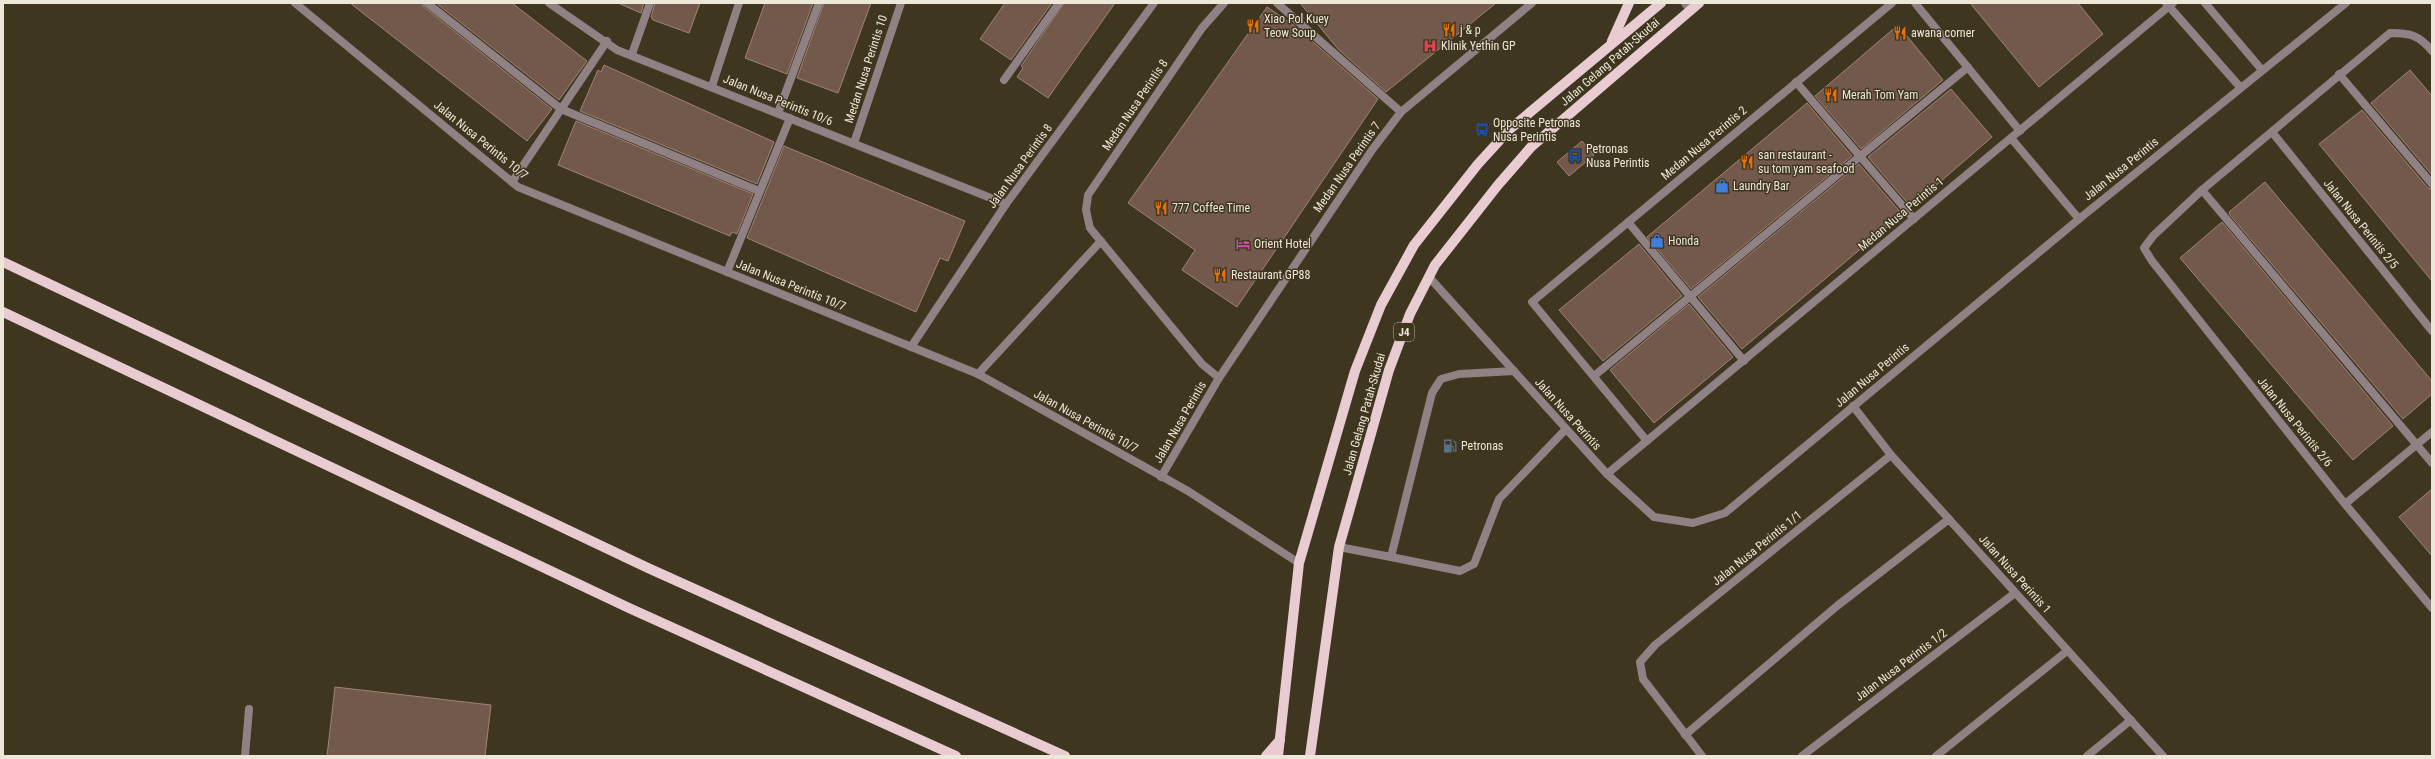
<svg xmlns="http://www.w3.org/2000/svg" width="2435" height="759" viewBox="0 0 2435 759" font-family="'Roboto Condensed',sans-serif">
<style>
.building{fill:#73594c;stroke:#9f8476}
.lines{fill:none;stroke-linecap:round;stroke-linejoin:round}
.service{stroke:#908284;stroke-width:8}
.minor{stroke:#908284;stroke-width:8}
.tertiary{stroke:#908284;stroke-width:8}
.primary{stroke:#e9ccd1;stroke-width:10}
.labels{text-anchor:middle;dominant-baseline:central;stroke-width:3;stroke-linejoin:round;paint-order:stroke}
.shield{fill:#3f361f;stroke:#b9b2a1;stroke-width:1}
.shield-label{font-size:11px;font-weight:bold;fill:#ede7d9}
.poi-label{font-size:12px;fill:#ede7d9;stroke:#3f361f;text-anchor:start}
.street-label{font-size:12px;fill:#ede7d9;stroke:#3f361f}
</style>
<rect width="100%" height="100%" fill="#3f361f"/>
<!-- building -->
<g class="building">
<polygon points="350,3 422,3 424,7 552,109 527,141"/>
<polygon points="436,3 512,3 587,61 559,100"/>
<polygon points="618,3 644,3 641,13"/>
<polygon points="655,3 700,3 689,33 653,20 651,17"/>
<polygon points="765,3 813,3 787,74 745,58"/>
<polygon points="824,3 871,3 838,93 797,78"/>
<polygon points="1005,3 1052,3 1011,60 980,39"/>
<polygon points="1064,3 1115,3 1048,98 1017,77 1023,68 1021,66"/>
<polygon points="1300,3 1496,3 1386,92 1338,49"/>
<polygon points="1970,3 2078,3 2103,34 2039,87"/>
<polygon points="1267,7 1296,27 1378,99 1237,307 1182,270 1195,250 1128,203"/>
<polygon points="1898,25 1943,80 1861,149 1815,96"/>
<polygon points="604,65 774,142 757,184 580,111 598,70 601,72"/>
<polygon points="2410,70 2432,96 2432,175 2371,103"/>
<polygon points="1951,89 1992,137 1911,207 1868,157"/>
<polygon points="1807,103 1852,156 1691,289 1647,237"/>
<polygon points="2362,110 2428,188 2432,189 2432,281 2319,144"/>
<polygon points="576,121 753,194 737,234 732,232 730,236 558,165"/>
<polygon points="1582,141 1594,155 1569,176 1557,162"/>
<polygon points="784,146 965,221 948,261 940,258 916,312 747,238"/>
<polygon points="1859,164 1902,214 1742,349 1698,297"/>
<polygon points="2265,182 2432,381 2432,394 2403,419 2230,215 2229,212"/>
<polygon points="2222,222 2393,426 2353,460 2180,258"/>
<polygon points="1639,244 1682,296 1603,361 1559,310"/>
<polygon points="1689,304 1733,357 1654,423 1610,370"/>
<polygon points="2432,489 2432,556 2399,517"/>
<polygon points="335,687 491,705 485,756 327,756"/>
</g>
<g class="lines">
<!-- service -->
<g class="service">
<polyline points="427,3 561,109 759,191"/>
<polyline points="1277,3 1401,112"/>
<polyline points="632,54 650,3"/>
<polyline points="2339,74 2432,184"/>
<polyline points="1004,80 1059,3"/>
<polyline points="1796,82 1914,219"/>
<polyline points="778,113 819,3"/>
<polyline points="512,182 607,41"/>
<polyline points="2202,190 2432,463"/>
<polyline points="1628,222 1744,361"/>
<polyline points="727,272 790,118"/>
<polyline points="1514,371 1459,374 1441,379 1432,393 1391,557 1460,571 1474,564 1499,499 1566,429"/>
<polyline points="1594,376 1968,67"/>
<polyline points="1339,547 1391,557"/>
<polyline points="1685,735 1837,606 1949,519"/>
<polyline points="1936,756 2067,651"/>
</g>
<!-- minor -->
<g class="minor">
<polyline points="295,3 518,187 978,374 1188,491 1299,563"/>
<polyline points="549,3 617,50 1006,204"/>
<polyline points="1685,3 1690,10"/>
<polyline points="1915,3 2020,131"/>
<polyline points="2166,3 2240,87"/>
<polyline points="2205,3 2262,70"/>
<path d="M 2432,51 C 2419,35 2410,33 2390,33 L 2202,190 L 2153,236 L 2144,248 L 2152,261 L 2345,504 L 2432,608"/>
<polyline points="712,86 739,3"/>
<polyline points="2272,132 2432,331"/>
<polyline points="2011,138 2079,219"/>
<polyline points="854,143 901,3"/>
<polyline points="911,347 1006,204 1154,3"/>
<polyline points="978,374 1101,241"/>
<polyline points="1219,378 1202,364 1090,228 1086,210 1088,195 1202,28 1224,3"/>
<polyline points="1853,406 1891,455 2163,756"/>
<polyline points="1647,441 1532,302 1892,3"/>
<polyline points="1607,474 2173,3"/>
<polyline points="1161,477 1219,378 1372,150 1401,112 1532,3"/>
<polyline points="2345,504 2432,432"/>
<polyline points="245,756 249,709"/>
<polyline points="1702,756 1643,679 1640,662 1655,645 1891,455"/>
<polyline points="1802,756 2015,593"/>
<polyline points="2087,756 2131,720"/>
</g>
<!-- tertiary -->
<polyline class="tertiary" points="1429,277 1607,474 1654,517 1693,523 1725,513 2079,219 2346,3"/>
<!-- primary -->
<g class="primary">
<polyline points="1612,41 1629,3"/>
<polyline points="3,262 648,568 1065,756"/>
<polyline points="3,312 629,608 956,756"/>
<polyline points="1266,756 1280,740"/>
<polyline points="1278,756 1299,563 1355,371 1381,305 1414,245 1478,164 1510,129 1661,3"/>
<polyline points="1310,756 1339,547 1389,370 1410,314 1435,265 1498,185 1531,147 1699,3"/>
</g>
</g>
<!-- icons -->
<defs>
<g id="restaurant-bare" transform="scale(1.08)"><path d="M-5-6h1v4h1v-4h1v4h1v-4h1v5L-1.5 .5V6h-2V.5L-5-1ZM5-6V6H3V1.5H1.5Q1.5-4 5-6Z" fill="#e8710a" stroke="#3f361f" stroke-width="2.5" paint-order="stroke"/></g>
<g id="hospital-bare" transform="scale(1.08)"><path d="M-5-5h3v3.5h4V-5h3V5h-3V1.5h-4V5h-3Z" fill="#e0444e" stroke="#3f361f" stroke-width="2.5" paint-order="stroke"/></g>
<g id="bus-bare" transform="scale(1.08)"><path d="M-5-6H5V4H4V6H2V4H-2V6H-4V4H-5ZM-3.5-4V0h7V-4ZM-3.5 1.2v1.5H-2V1.2ZM2 1.2v1.5H3.5V1.2Z" fill="#1a4fb4" stroke="#3f361f" stroke-width="2.5" paint-order="stroke"/></g>
<g id="shop-bare" transform="scale(1.08)"><path d="M-5-2.5h2.3a2.7 3.5 0 0 1 5.4 0H5L5.5 6h-11ZM-1.5-2.5h3a1.5 2.3 0 0 0-3 0Z" fill="#3f7fe0" stroke="#3f361f" stroke-width="2.5" paint-order="stroke"/></g>
<g id="hotel-bare" transform="scale(1.08)"><path d="M-6-4.5h1.5V1H6V5H4.5V3h-9V5H-6ZM-4 0a1.8 1.8 0 1 1 3.6 0ZM.5 0V-2.5h3Q6-2.5 6 0Z" fill="#d1479c" stroke="#3f361f" stroke-width="2.5" paint-order="stroke"/></g>
<g id="fuel-bare" transform="scale(1.08)"><path d="M-5.5-6h7V0h2V4h1.3V-2.5L3-4.5l.8-.8L6-3V5H2.5V1h-1V6h-7ZM-4.2-4.7v3.2H.2V-4.7Z" fill="#5c6f8a" stroke="#3f361f" stroke-width="2.5" paint-order="stroke"/></g>
</defs>
<g fill-rule="evenodd">
<use href="#restaurant-bare" x="1253" y="26"/>
<use href="#restaurant-bare" x="1449" y="30"/>
<use href="#restaurant-bare" x="1900" y="33"/>
<use href="#hospital-bare" x="1430" y="46"/>
<use href="#restaurant-bare" x="1831" y="95"/>
<use href="#bus-bare" x="1482" y="130"/>
<use href="#bus-bare" x="1575" y="156"/>
<use href="#restaurant-bare" x="1747" y="162"/>
<use href="#shop-bare" x="1722" y="186"/>
<use href="#restaurant-bare" x="1161" y="208"/>
<use href="#shop-bare" x="1657" y="241"/>
<use href="#hotel-bare" x="1243" y="244"/>
<use href="#restaurant-bare" x="1220" y="275"/>
<use href="#fuel-bare" x="1450" y="446"/>
</g>
<g class="labels">
<!-- shield labels -->
<rect class="shield" x="1394" y="323" width="20" height="18" rx="3"/>
<g class="shield-label">
<text x="1404" y="332">J4</text>
</g>
<!-- poi labels -->
<g class="poi-label">
<text x="1264" y="19">Xiao Pol Kuey<tspan x="1264" dy="14">Teow Soup</tspan></text>
<text x="1460" y="30">j &amp; p</text>
<text x="1911" y="33">awana corner</text>
<text x="1441" y="46">Klinik Yethin GP</text>
<text x="1842" y="95">Merah Tom Yam</text>
<text x="1493" y="123">Opposite Petronas<tspan x="1493" dy="14">Nusa Perintis</tspan></text>
<text x="1586" y="149">Petronas<tspan x="1586" dy="14">Nusa Perintis</tspan></text>
<text x="1758" y="155">san restaurant -<tspan x="1758" dy="14">su tom yam seafood</tspan></text>
<text x="1733" y="186">Laundry Bar</text>
<text x="1172" y="208">777 Coffee Time</text>
<text x="1668" y="241">Honda</text>
<text x="1254" y="244">Orient Hotel</text>
<text x="1231" y="275">Restaurant GP88</text>
<text x="1461" y="446">Petronas</text>
</g>
<!-- street labels -->
<g class="street-label">
<text transform="translate(1610 62) rotate(-41)">Jalan Gelang Patah-Skudai</text>
<text transform="translate(866 69) rotate(-72)">Medan Nusa Perintis 10</text>
<text transform="translate(778 100) rotate(22)">Jalan Nusa Perintis 10/6</text>
<text transform="translate(1135 105) rotate(-56)">Medan Nusa Perintis 8</text>
<text transform="translate(481 140) rotate(39)">Jalan Nusa Perintis 10/7</text>
<text transform="translate(1704 143) rotate(-40)">Medan Nusa Perintis 2</text>
<text transform="translate(1020 166) rotate(-54)">Jalan Nusa Perintis 8</text>
<text transform="translate(1347 167) rotate(-55)">Medan Nusa Perintis 7</text>
<text transform="translate(2121 169) rotate(-39)">Jalan Nusa Perintis</text>
<text transform="translate(1901 214) rotate(-40)">Medan Nusa Perintis 1</text>
<text transform="translate(2361 224) rotate(51)">Jalan Nusa Perintis 2/5</text>
<text transform="translate(791 285) rotate(22)">Jalan Nusa Perintis 10/7</text>
<text transform="translate(1872 375) rotate(-40)">Jalan Nusa Perintis</text>
<text transform="translate(1364 414) rotate(-74)">Jalan Gelang Patah-Skudai</text>
<text transform="translate(1568 414) rotate(48)">Jalan Nusa Perintis</text>
<text transform="translate(1086 421) rotate(29)">Jalan Nusa Perintis 10/7</text>
<text transform="translate(1180 422) rotate(-60)">Jalan Nusa Perintis</text>
<text transform="translate(2295 422) rotate(51)">Jalan Nusa Perintis 2/6</text>
<text transform="translate(1757 548) rotate(-39)">Jalan Nusa Perintis 1/1</text>
<text transform="translate(2015 574) rotate(48)">Jalan Nusa Perintis 1</text>
<text transform="translate(1901 665) rotate(-37)">Jalan Nusa Perintis 1/2</text>
</g>
</g>
<!-- border -->
<rect width="2435" height="759" fill="none" stroke="#ede7d9" stroke-width="8"/>
</svg>
